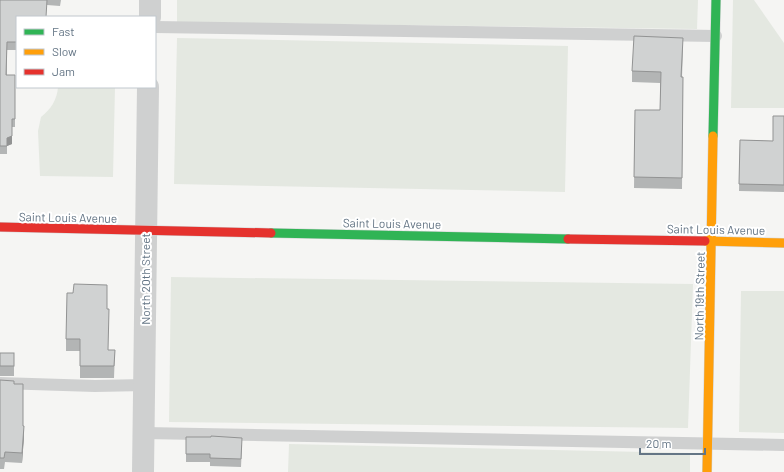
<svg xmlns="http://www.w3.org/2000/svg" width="784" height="472" viewBox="0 0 784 472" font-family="Barlow,sans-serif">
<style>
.green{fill:#e4e8e1}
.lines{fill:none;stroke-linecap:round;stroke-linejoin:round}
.fast-casing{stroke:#d0d2d3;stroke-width:10}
.slow-casing{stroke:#d0d2d3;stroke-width:10}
.jam-casing{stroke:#d0d2d3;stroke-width:10}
.lane{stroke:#cfd0d0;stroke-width:12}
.street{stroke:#cfd0d0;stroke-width:22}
.fast{stroke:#30b455;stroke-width:9}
.slow{stroke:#ff9f0a;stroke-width:9}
.jam{stroke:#e5322d;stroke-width:9}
.wall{fill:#b3b5b5}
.shaded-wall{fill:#929393}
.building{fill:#d0d2d2;stroke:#929393}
.labels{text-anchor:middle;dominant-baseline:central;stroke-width:4;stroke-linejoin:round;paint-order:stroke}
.street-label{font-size:12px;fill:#647585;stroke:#fff}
</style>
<rect width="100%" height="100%" fill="#f5f5f3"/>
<!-- green -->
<g class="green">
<polygon points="177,0 698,0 697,29 177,22"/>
<polygon points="733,0 754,0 784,43 784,108 731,108"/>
<polygon points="177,38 568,46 565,192 174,184"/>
<path d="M 58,87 L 115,87 L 113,177 L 40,176 L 38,131 L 41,117 C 51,109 57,100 58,87 Z"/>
<polygon points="171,277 693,284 688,428 169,422"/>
<polygon points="741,291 784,291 784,433 739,432"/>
<polygon points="289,444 690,453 690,472 288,472"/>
</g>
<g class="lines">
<!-- fast casing -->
<g class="fast-casing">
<g id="fast">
<polyline points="713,136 716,0"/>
<polyline points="271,233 568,239"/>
</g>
</g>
<!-- slow casing -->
<g class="slow-casing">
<g id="slow">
<polyline points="705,241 784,243"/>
<polyline points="707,472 713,136"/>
</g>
</g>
<!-- jam casing -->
<g class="jam-casing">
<g id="jam">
<polyline points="0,227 271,233"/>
<polyline points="568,239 705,241"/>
</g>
</g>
<!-- lane -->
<g class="lane">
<polyline points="155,27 716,36"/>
<polyline points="0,383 95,386 145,385"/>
<polyline points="144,433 784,445"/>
</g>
<!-- street -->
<g class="street">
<polyline points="150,17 150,0"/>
<polyline points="143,472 148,87"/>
</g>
<!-- fast -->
<use href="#fast" class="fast"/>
<!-- slow -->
<use href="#slow" class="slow"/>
<!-- jam -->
<use href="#jam" class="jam"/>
</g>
<!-- wall -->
<g class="wall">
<polygon points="0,0 61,0 60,6 47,5 17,17 17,50 7,50 7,75 15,75 15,127 12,127 12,144 7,146 7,154 0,154"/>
<polygon points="683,49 682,77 683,77 682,189 634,188 635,110 660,110 660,83 632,82 632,71"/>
<polygon points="784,116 784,192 739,191 740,140 773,141"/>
<polygon points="107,309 108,350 115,350 114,378 80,378 80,351 66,351 66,339"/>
<rect x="0" y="353" width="14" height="23"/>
<polygon points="0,380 14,384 23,426 24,436 22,463 5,462 4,469 0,469"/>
<polygon points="186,437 242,445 241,467 210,466 210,462 186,462"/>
</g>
<!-- shaded-wall -->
<g class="shaded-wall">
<polygon points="12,119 12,144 7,146 7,138"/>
<polygon points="24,426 24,436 22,463 22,453"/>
</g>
<!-- building -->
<g class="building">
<polygon points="0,0 47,0 46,17 17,17 17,42 7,42 6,75 15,75 15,119 12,119 12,136 7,138 7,146 0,146"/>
<polygon points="634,36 683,38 681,77 683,77 682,178 634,177 635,110 660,110 661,72 632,71"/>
<polygon points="773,116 784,116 784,185 739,184 740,140 773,141"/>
<polygon points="74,284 107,285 107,309 109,309 108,350 115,350 114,366 80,366 80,339 66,339 67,293 73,293"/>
<rect x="0" y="353" width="14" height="13"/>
<polygon points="0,380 14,381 14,384 23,384 23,426 24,426 22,453 5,452 4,458 0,458"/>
<polygon points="211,436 242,438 241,459 210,458 210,454 186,454 186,437 211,437"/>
</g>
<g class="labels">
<!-- street labels -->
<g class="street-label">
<text transform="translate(68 217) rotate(1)">Saint Louis Avenue</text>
<text transform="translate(392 223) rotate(1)">Saint Louis Avenue</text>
<text transform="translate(716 229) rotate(1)">Saint Louis Avenue</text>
<text transform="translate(145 279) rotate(-90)">North 20th Street</text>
<text transform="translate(699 296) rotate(-89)">North 19th Street</text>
</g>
</g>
<!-- legend -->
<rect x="16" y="16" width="140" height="72" fill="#ffffff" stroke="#c1c8ce"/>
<rect x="24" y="29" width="20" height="6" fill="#30b455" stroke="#c1c8ce"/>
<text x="52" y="36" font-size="12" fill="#647585">Fast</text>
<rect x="24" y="49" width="20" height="6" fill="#ff9f0a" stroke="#c1c8ce"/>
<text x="52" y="56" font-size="12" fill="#647585">Slow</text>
<rect x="24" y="69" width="20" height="6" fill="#e5322d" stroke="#c1c8ce"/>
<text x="52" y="76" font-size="12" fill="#647585">Jam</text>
<!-- scale -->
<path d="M640 448v6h65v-6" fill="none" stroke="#647585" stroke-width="2"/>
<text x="646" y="448" font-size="12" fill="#647585" stroke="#ffffff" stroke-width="3" paint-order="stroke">20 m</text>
</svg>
